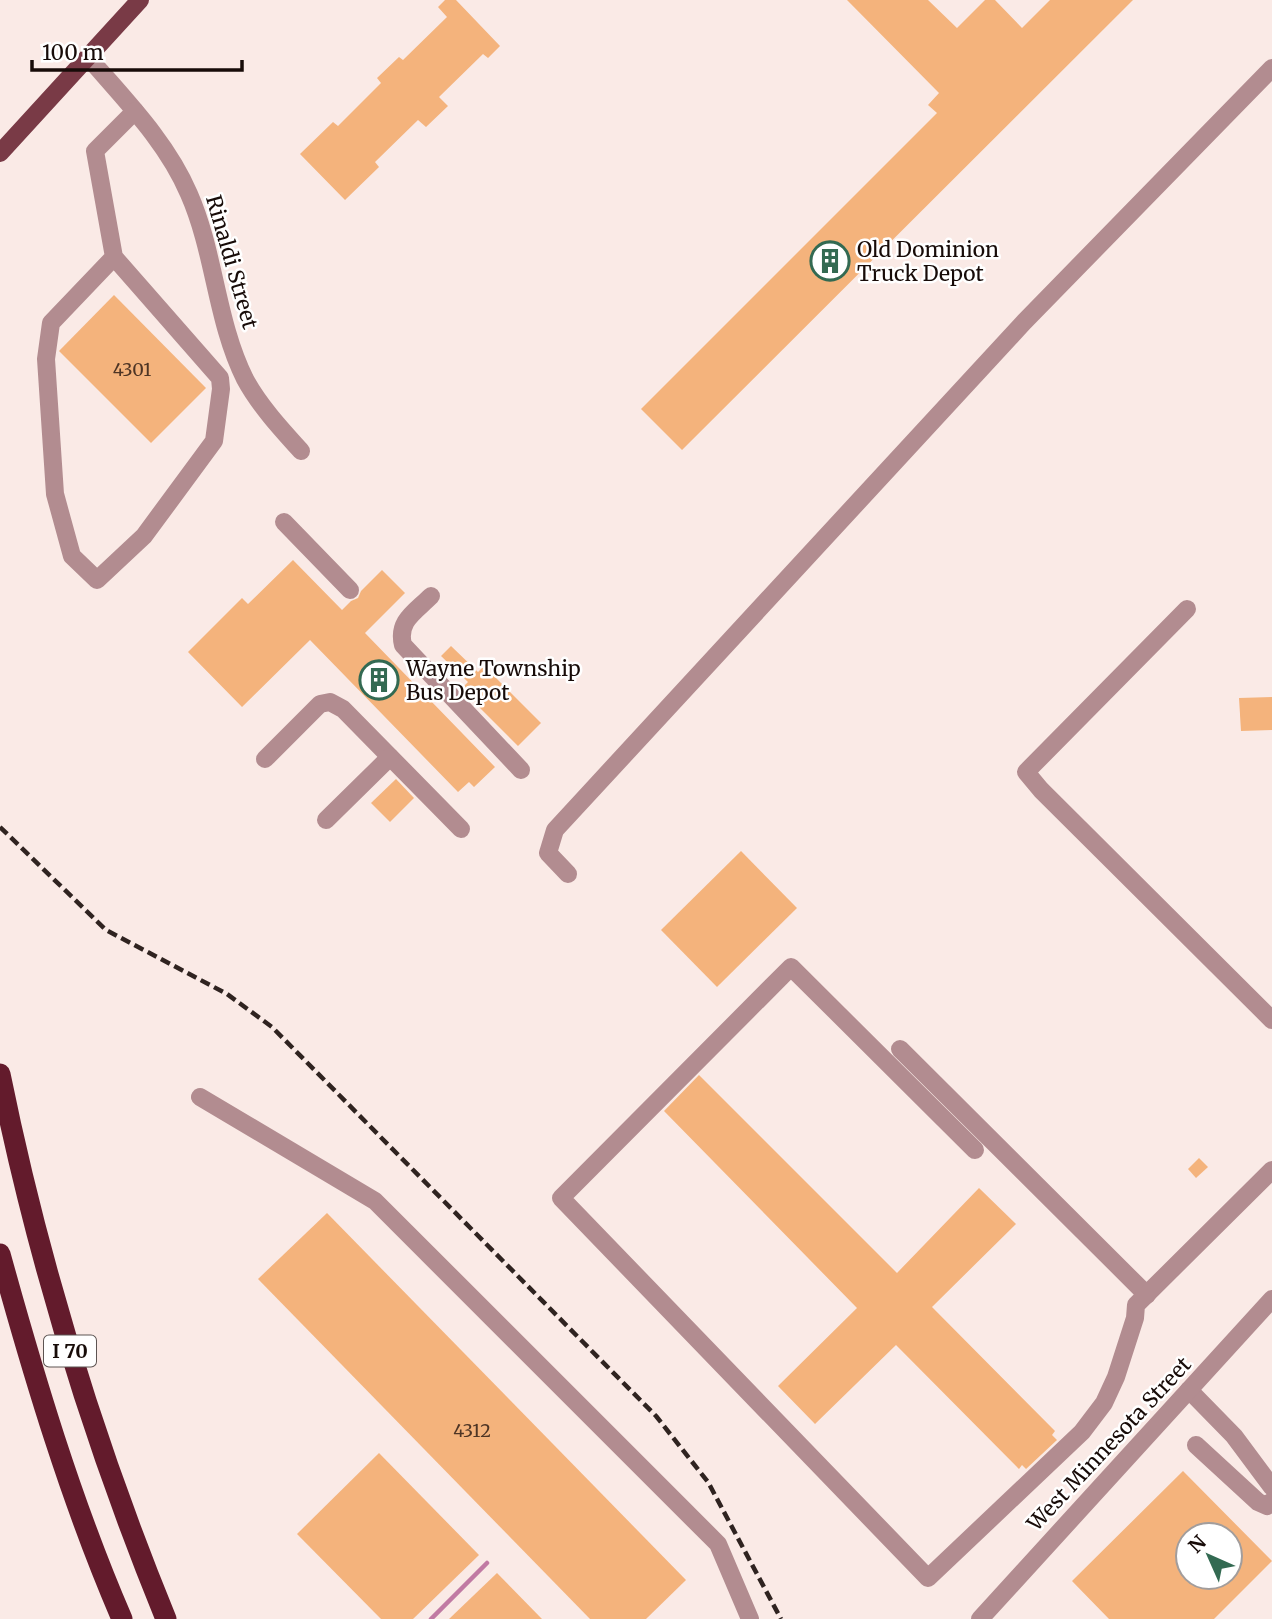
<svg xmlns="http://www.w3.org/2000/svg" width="1272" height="1619" viewBox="0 0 1272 1619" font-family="Merriweather,serif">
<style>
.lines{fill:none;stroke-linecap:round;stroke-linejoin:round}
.stream{stroke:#c17aa3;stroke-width:4.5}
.building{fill:#f4b37c;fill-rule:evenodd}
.minor{stroke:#b28c90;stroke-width:18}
.major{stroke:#793a46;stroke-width:18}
.highway{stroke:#631b2c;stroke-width:21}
.rail{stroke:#2f2320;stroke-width:4.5;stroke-dasharray:10 5;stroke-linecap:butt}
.labels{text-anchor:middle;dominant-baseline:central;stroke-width:5;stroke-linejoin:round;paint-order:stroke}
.number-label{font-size:18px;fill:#4e3525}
.shield{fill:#fff;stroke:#5d5452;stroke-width:2}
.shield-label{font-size:19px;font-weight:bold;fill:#170b08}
.poi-label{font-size:21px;fill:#170b08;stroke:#fff;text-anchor:start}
.street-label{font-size:21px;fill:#170b08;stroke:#fff}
</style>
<rect width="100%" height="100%" fill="#faeae6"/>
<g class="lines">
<!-- stream -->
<polyline class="stream" points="431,1619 487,1563"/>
</g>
<!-- building -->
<g class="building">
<polygon points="445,0 456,0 500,46 488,58 483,54 439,97 448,106 426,127 418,120 375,162 379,167 345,200 300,154 333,122 338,126 381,83 377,78 399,57 403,60 447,17 438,7"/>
<polygon points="847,0 928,0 957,28 985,0 995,0 1022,28 1050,0 1133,0 682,450 641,409 937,113 928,105 939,93"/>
<polygon points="114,295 206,388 151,443 59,351"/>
<polygon points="293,560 342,610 351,601 358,598 361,591 382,570 405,593 365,633 495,767 474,787 469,782 458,792 310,640 242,707 188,652 242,598 248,604"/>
<polygon points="451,646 478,672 484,666 541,723 518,746 461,689 468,682 441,656"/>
<polygon points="1272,697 1272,730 1241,731 1239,698"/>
<polygon points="396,779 414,798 390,822 371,803"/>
<polygon points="741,851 797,908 717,987 661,930"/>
<polygon points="699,1075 897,1273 979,1188 1016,1224 932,1307 1055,1431 1052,1435 1057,1440 1026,1469 1022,1465 1019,1469 896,1345 815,1424 778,1386 857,1308 664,1111"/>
<polygon points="1199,1158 1208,1167 1196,1178 1188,1169"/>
<polygon points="327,1213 686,1580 646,1619 590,1619 258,1279"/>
<polygon points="379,1453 479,1555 413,1619 381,1619 297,1534"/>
<path d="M 1183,1471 L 1272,1561 L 1214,1619 L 1109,1619 L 1072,1581 ZM 1188,1535 L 1230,1535 L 1230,1577 L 1188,1577 Z"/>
<polygon points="497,1573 542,1619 449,1619"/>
</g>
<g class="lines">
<!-- minor -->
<g class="minor">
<path d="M 88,57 C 125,100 167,142 189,194 C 215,253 216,321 245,379 C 259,405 281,429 301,451"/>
<polyline points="114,257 51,323 46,359 55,494 72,556 97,580 144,536 214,441 221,389 220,378 114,257 95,151 135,111"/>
<polyline points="284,522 350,590"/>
<path d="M 431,596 C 415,612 397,621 403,645 L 521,770"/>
<polyline points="1187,609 1026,772 1041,790 1272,1020"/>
<polyline points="265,759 320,704 330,702 343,709 461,829"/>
<polyline points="326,820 390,757"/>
<polyline points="568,874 548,853 555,830 1024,322 1272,68"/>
<polyline points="900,1049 1147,1295"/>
<polyline points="200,1097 375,1201 718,1544 750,1619"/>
<polyline points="975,1150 791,967 561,1198 928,1578 1082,1432 1104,1403 1116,1377 1135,1318 1136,1305 1272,1170"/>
<polyline points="1189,1390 1234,1436 1272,1487"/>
<polyline points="1196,1445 1258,1502 1267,1506 1272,1501"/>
<polyline points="980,1619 1272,1299"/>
</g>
<!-- major -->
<polyline class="major" points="0,153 140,0"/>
<!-- highway -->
<g class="highway">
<path d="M 0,1074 C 38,1261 94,1443 166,1619"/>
<path d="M 0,1254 C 34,1377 71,1501 122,1619"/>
</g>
<!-- rail -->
<polyline class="rail" points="0,827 106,930 227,994 272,1027 656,1416 708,1482 781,1619"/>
</g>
<!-- icons -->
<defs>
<g id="building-ring" transform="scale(2.0125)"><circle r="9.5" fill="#fff" stroke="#336a52" stroke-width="1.5"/><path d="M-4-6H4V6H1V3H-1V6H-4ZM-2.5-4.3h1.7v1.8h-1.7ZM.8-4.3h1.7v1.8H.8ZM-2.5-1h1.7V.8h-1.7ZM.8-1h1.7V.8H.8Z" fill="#336a52"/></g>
</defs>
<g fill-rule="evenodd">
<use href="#building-ring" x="830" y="261"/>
<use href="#building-ring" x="379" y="680"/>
</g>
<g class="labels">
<!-- number labels -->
<g class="number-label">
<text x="132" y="369">4301</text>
<text x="472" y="1430">4312</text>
</g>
<!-- shield labels -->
<rect class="shield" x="44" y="1335.5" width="52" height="31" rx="5"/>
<g class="shield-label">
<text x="70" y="1351">I 70</text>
</g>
<!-- poi labels -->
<g class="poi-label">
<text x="857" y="249">Old Dominion<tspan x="857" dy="24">Truck Depot</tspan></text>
<text x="406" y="668">Wayne Township<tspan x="406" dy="24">Bus Depot</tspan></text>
</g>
<!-- street labels -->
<g class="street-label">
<text transform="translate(232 262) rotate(74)">Rinaldi Street</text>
<text transform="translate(1109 1444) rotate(-47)">West Minnesota Street</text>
</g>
</g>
<!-- north arrow -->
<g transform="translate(1209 1556) rotate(315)"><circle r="33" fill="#ffffff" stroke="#a29d9c" stroke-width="2"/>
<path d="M0-5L12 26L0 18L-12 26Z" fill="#336a52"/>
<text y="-10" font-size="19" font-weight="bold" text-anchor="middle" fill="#170b08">N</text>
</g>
<!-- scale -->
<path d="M32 60v10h210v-10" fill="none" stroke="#170b08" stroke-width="3.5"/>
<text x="42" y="60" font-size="21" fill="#170b08" stroke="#ffffff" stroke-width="5" paint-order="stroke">100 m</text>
</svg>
